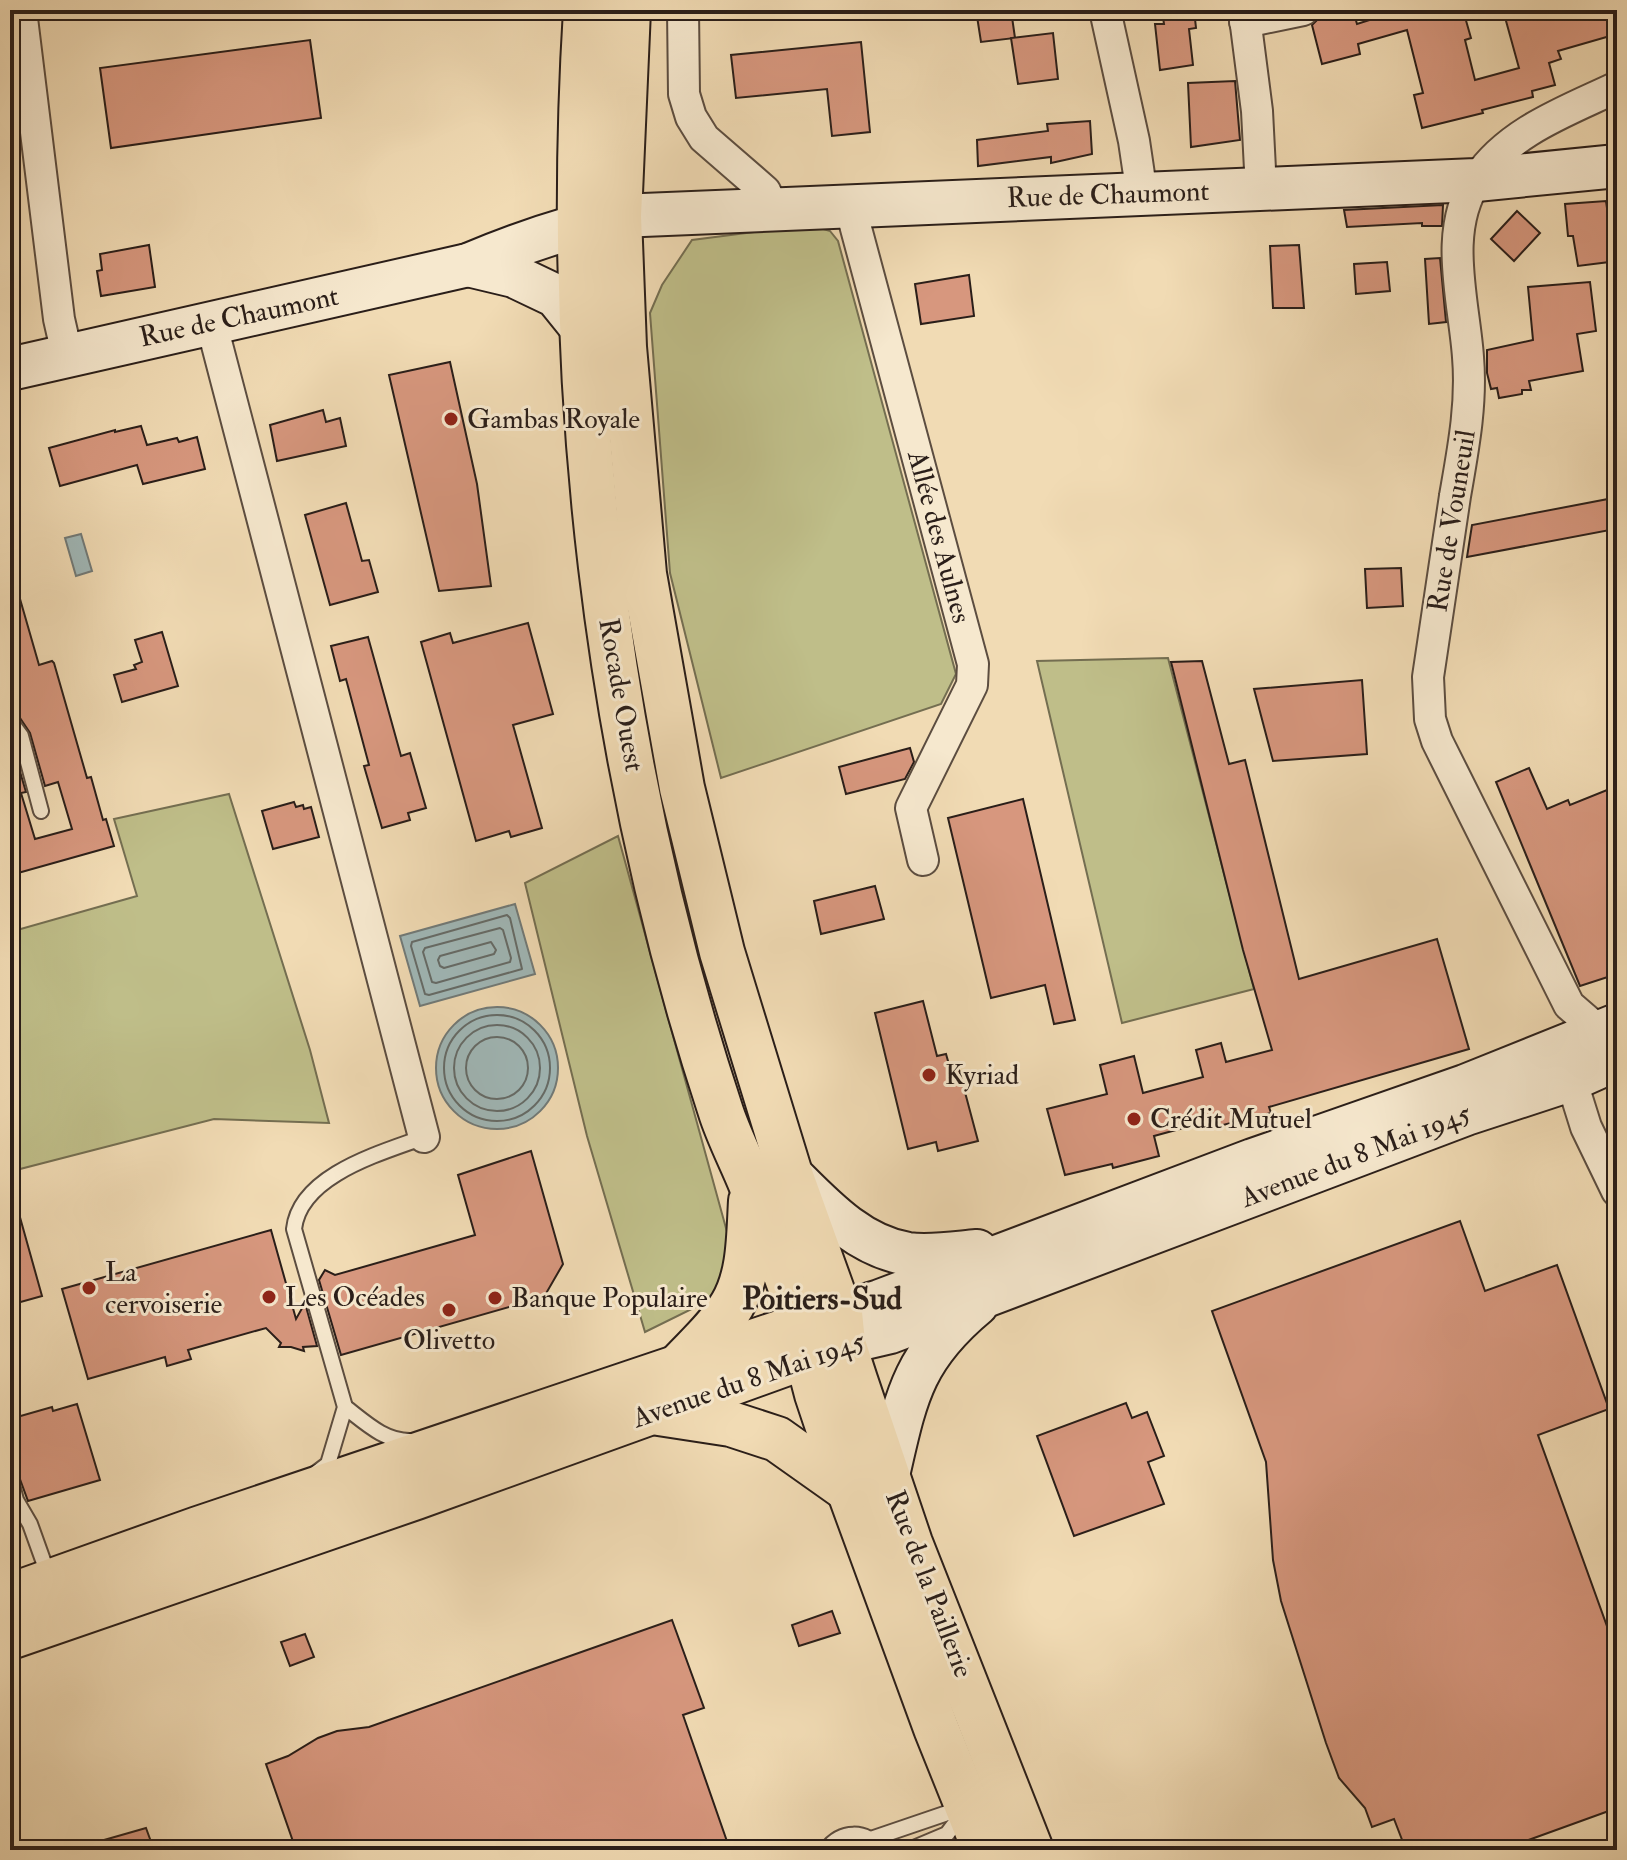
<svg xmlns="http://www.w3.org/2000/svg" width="1627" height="1860" viewBox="0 0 1627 1860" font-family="'IM FELL Double Pica',serif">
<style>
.green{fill:#bfbe89;stroke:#746e51;stroke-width:2}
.water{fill:#a0b8b8;stroke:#717a78;stroke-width:2}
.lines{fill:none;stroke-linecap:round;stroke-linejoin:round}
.shore{stroke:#656b68;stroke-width:2}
.building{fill:#d7977e;stroke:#2a1e19;stroke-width:2}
.lane-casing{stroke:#5c4d40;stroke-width:18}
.street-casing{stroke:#5c4d40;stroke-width:34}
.secondary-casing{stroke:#2a1e19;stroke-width:46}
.primary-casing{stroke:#2a1e19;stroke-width:48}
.lane{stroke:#f6e8ce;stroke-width:14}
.street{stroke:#f6e8ce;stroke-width:30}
.secondary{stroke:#f6e8ce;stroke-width:42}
.primary{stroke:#f1dbb4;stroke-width:44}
.poi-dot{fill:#8f2418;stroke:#f6e8ce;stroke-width:3}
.labels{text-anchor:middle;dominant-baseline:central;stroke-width:6;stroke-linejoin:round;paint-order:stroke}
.street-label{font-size:28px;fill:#2a1e19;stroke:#f6e8ce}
.poi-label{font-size:28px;fill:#2a1e19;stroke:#f6e8ce;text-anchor:start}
.quarter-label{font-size:32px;font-weight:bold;fill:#2a1e19;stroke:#f6e8ce}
</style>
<rect width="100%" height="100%" fill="#f1dbb4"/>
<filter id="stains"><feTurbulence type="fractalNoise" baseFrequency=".0025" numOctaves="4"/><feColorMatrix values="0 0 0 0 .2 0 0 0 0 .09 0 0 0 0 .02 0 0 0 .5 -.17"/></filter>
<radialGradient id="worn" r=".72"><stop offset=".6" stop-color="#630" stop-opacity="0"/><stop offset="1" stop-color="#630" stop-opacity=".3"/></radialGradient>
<!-- green -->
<g class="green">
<polygon points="810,225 830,231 838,241 956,674 941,704 721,778 670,573 650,313 662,285 692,240"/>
<polygon points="1168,658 1254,989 1122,1023 1037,661"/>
<polygon points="229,794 310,1050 329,1123 214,1119 20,1169 10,1147 10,932 137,896 114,819"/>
<polygon points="618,836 729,1239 726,1275 708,1301 645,1332 587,1136 525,883"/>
</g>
<!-- water -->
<g class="water">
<polygon points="81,534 92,571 76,576 65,538"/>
<polygon points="515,904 535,974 420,1006 400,936"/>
<circle cx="497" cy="1068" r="61"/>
</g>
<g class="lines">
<!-- shore -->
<g class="shore">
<polygon points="507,915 510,918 522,969 429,995 425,994 411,946 412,942"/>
<polygon points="500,928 503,930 511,958 510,962 436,983 432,982 423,952 425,948"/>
<polygon points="491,942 496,950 494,954 444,968 440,966 438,960 440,956"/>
<circle cx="497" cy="1068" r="53"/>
<circle cx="497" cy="1068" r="43"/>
<circle cx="497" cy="1068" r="31"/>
</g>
</g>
<!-- building -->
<g class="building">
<polygon points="976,10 1011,10 1015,38 981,42"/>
<polygon points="1162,10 1194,10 1196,28 1189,29 1193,65 1160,70 1155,24 1164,24"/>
<polygon points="1353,10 1357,24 1401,10 1463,10 1471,38 1465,40 1475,80 1519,68 1503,10 1617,10 1617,34 1558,51 1561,59 1549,63 1555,85 1532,91 1533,97 1482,110 1483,113 1422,128 1414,95 1423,93 1407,30 1358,44 1360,54 1322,64 1312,25 1317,20"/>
<polygon points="1053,33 1058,79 1018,84 1011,38"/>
<polygon points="310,40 321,118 111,148 100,68"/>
<polygon points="861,42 870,132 832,136 827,89 736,98 731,55"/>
<polygon points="1235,81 1240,140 1191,147 1188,83"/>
<polygon points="1090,121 1092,154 1051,163 1051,157 978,166 977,140 1048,131 1047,124"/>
<polygon points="1606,201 1612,243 1617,243 1617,261 1578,266 1573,236 1568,236 1565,204"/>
<polygon points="1443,205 1442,226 1422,226 1422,223 1347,227 1344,210"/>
<polygon points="1517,211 1540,233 1514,261 1491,239"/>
<polygon points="149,245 155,287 101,296 97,271 102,270 100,254"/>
<polygon points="1299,245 1304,308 1273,308 1270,246"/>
<polygon points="1440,258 1446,322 1429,324 1425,259"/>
<polygon points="1387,262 1390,291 1356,294 1354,264"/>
<polygon points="969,275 974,316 921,324 915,284"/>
<polygon points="1590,282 1596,331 1577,334 1583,371 1529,381 1531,390 1522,390 1522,394 1499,398 1497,388 1491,389 1487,373 1487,350 1533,340 1528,287"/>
<polygon points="450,362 477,484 491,586 439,591 389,375"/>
<polygon points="323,410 326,422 340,418 346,446 277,461 270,425"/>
<polygon points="141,426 147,445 177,438 179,442 197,437 205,469 143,484 137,465 60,486 49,448 115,430 115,432"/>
<polygon points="1608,499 1610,530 1467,557 1472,525"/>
<polygon points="346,503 362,561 369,560 378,592 330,605 305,515"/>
<polygon points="1401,568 1403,606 1367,608 1365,569"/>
<polygon points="16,585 39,665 52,661 54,663 87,778 91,777 103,820 106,819 114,846 18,873 10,846 10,738 26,792 21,793 35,839 72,829 58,782 45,786 30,733 18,715 10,711 10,586"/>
<polygon points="528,623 553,714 513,725 542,828 511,837 509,831 476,841 421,642 450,633 453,643"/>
<polygon points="162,632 178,686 122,702 114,675 136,669 134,665 142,662 135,640"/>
<polygon points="368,637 401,756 410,753 426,808 408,813 410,820 382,828 364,766 369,765 346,679 340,681 331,646"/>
<polygon points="1202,661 1229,764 1245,760 1299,979 1437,939 1469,1049 1269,1107 1271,1113 1211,1128 1209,1121 1154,1136 1159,1156 1113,1168 1112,1164 1065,1175 1047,1109 1107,1094 1100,1065 1134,1056 1143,1093 1203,1077 1196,1050 1221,1043 1226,1062 1272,1050 1243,950 1171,662"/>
<polygon points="1362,680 1367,754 1273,761 1254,689"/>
<polygon points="910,748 914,762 905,779 846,794 839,767"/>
<polygon points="1529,768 1547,809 1568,800 1570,805 1617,786 1617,974 1580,986 1496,782"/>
<polygon points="1023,799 1075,1020 1054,1024 1045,985 991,998 948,818"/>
<polygon points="294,802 296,807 303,805 304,809 311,807 319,837 273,849 262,811"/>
<polygon points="875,886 884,919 821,934 814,901"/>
<polygon points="923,1001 937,1056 946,1054 950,1068 958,1066 978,1141 938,1151 936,1142 908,1149 875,1013"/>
<polygon points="531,1151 563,1264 544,1297 341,1355 319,1280 325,1270 335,1275 475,1235 458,1175"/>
<polygon points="16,1203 42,1296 10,1305 10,1204"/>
<polygon points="1460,1221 1485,1291 1557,1265 1609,1409 1538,1435 1617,1654 1617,1808 1501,1850 1406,1850 1394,1819 1372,1827 1365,1808 1339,1778 1326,1743 1281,1601 1273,1560 1266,1462 1212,1311"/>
<polygon points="271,1230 296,1319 305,1303 317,1346 303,1347 304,1351 291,1347 279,1347 281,1343 266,1328 188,1350 191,1359 167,1366 165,1357 88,1379 62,1289"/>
<polygon points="1126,1403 1132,1418 1147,1412 1164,1456 1148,1462 1164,1504 1074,1536 1037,1436"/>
<polygon points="77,1404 100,1480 28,1501 10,1452 10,1419 52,1407 53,1411"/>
<polygon points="832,1611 840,1633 799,1646 792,1625"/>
<polygon points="672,1620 704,1708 683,1715 730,1850 296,1850 266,1764 288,1756 318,1738 337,1731 369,1727"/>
<polygon points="305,1634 314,1657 290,1666 281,1642"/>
<polygon points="146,1828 154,1850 91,1850 90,1844"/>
</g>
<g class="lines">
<!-- lane casing -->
<g class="lane-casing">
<g id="lane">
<polyline points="10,721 21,736 41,811"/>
<path d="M 345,1407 C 366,1423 384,1441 410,1441"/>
<path d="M 316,1473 L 328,1464 L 345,1407 L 294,1229 C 300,1175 381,1153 424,1137"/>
<polyline points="10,1477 16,1500 30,1524 49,1577"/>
<polyline points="871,1839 962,1808"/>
<path d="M 826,1850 C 841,1830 866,1829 880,1850"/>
<polyline points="909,1850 947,1834 962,1814"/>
</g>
</g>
<!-- street casing -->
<g class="street-casing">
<g id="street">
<polyline points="21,10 59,319 67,354"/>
<polyline points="683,10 684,94 691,117 704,138 765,191 773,208"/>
<polyline points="1105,10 1134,141 1142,195"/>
<polyline points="1244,10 1257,111 1261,189"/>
<polyline points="1245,22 1303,10"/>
<polyline points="850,206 973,664 972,685 911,808 923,860"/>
<polyline points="211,322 424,1137"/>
<path d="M 1607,1045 L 1599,1031 L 1569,1005 L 1437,741 L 1430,719 L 1428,677 C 1437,616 1446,556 1455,496 C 1463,450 1472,404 1468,357 C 1464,300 1442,231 1477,179 C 1509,131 1567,111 1617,87"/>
<polyline points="1566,1063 1586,1127 1617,1191"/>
</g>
</g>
<!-- secondary casing -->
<g class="secondary-casing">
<g id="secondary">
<polyline points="468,265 514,276 556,296 581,327"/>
<path d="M 10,369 L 468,265 C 518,244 566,227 619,216 L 1476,180 L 1617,166"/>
<path d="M 790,1174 C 824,1208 859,1246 908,1254 C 930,1257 955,1253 977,1251"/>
<polyline points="840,1313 880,1301 1253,1160 1465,1086 1617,1025"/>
<polyline points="843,1343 890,1332 1466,1114 1570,1080 1617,1059"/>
<path d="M 888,1475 C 906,1397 912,1358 977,1304"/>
</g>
</g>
<!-- primary casing -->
<g class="primary-casing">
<g id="primary">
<path d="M 586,10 C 563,378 604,758 720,1109 C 728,1135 741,1159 751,1184 C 770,1230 786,1276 804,1323 L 813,1353 L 811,1371 L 817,1394 L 849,1490 L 936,1728 L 985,1850"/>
<polyline points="628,10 619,216 624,347 644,574 682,788 722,952 790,1174 840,1313 843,1343 855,1380 910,1543 1031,1850"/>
<path d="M 682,1363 C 699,1345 719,1327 732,1305 C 750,1275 749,1235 751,1201"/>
<polyline points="659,1413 731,1424 777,1439 849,1490"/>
<polyline points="10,1596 198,1529 833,1315"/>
<polyline points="10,1637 416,1497 837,1345"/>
</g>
</g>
<!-- lane -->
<use href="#lane" class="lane"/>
<!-- street -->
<use href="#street" class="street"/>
<!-- secondary -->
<use href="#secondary" class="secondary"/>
<!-- primary -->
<use href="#primary" class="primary"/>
</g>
<!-- markers -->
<g class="poi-dot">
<circle cx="451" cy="419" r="8"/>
<circle cx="929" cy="1075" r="8"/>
<circle cx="1134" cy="1119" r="8"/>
<circle cx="89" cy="1288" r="8"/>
<circle cx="269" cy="1297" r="8"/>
<circle cx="495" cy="1298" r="8"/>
<circle cx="449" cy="1310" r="8"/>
</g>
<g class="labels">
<!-- street labels -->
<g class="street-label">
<text transform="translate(1108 195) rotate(-2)">Rue de Chaumont</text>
<text transform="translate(239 317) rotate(-12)">Rue de Chaumont</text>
<text transform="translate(1452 521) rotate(-81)">Rue de Vouneuil</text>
<text transform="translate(939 537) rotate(75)">Allée des Aulnes</text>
<text transform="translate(621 695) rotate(80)">Rocade Ouest</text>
<text transform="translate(1356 1156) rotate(-21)">Avenue du 8 Mai 1945</text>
<text transform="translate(749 1380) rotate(-19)">Avenue du 8 Mai 1945</text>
<text transform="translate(929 1584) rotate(69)">Rue de la Paillerie</text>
</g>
<!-- poi labels -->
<g class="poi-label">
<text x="467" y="419">Gambas Royale</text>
<text x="945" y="1075">Kyriad</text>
<text x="1150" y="1119">Crédit Mutuel</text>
<text x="105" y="1272">La<tspan x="105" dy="32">cervoiserie</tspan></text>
<text x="285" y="1297">Les Océades</text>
<text x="511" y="1298">Banque Populaire</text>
<text x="449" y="1340" text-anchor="middle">Olivetto</text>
</g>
<!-- quarter labels -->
<g class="quarter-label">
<text x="822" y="1299">Poitiers-Sud</text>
</g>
</g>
<!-- margin -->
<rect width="1627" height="1860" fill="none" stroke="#f1dbb4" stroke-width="40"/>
<rect x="12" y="12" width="1603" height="1836" fill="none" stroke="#2a1e19" stroke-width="4"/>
<rect x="20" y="20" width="1587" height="1820" fill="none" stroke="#2a1e19" stroke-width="2"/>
<rect width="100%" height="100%" filter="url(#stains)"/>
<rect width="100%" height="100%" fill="url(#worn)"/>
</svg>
